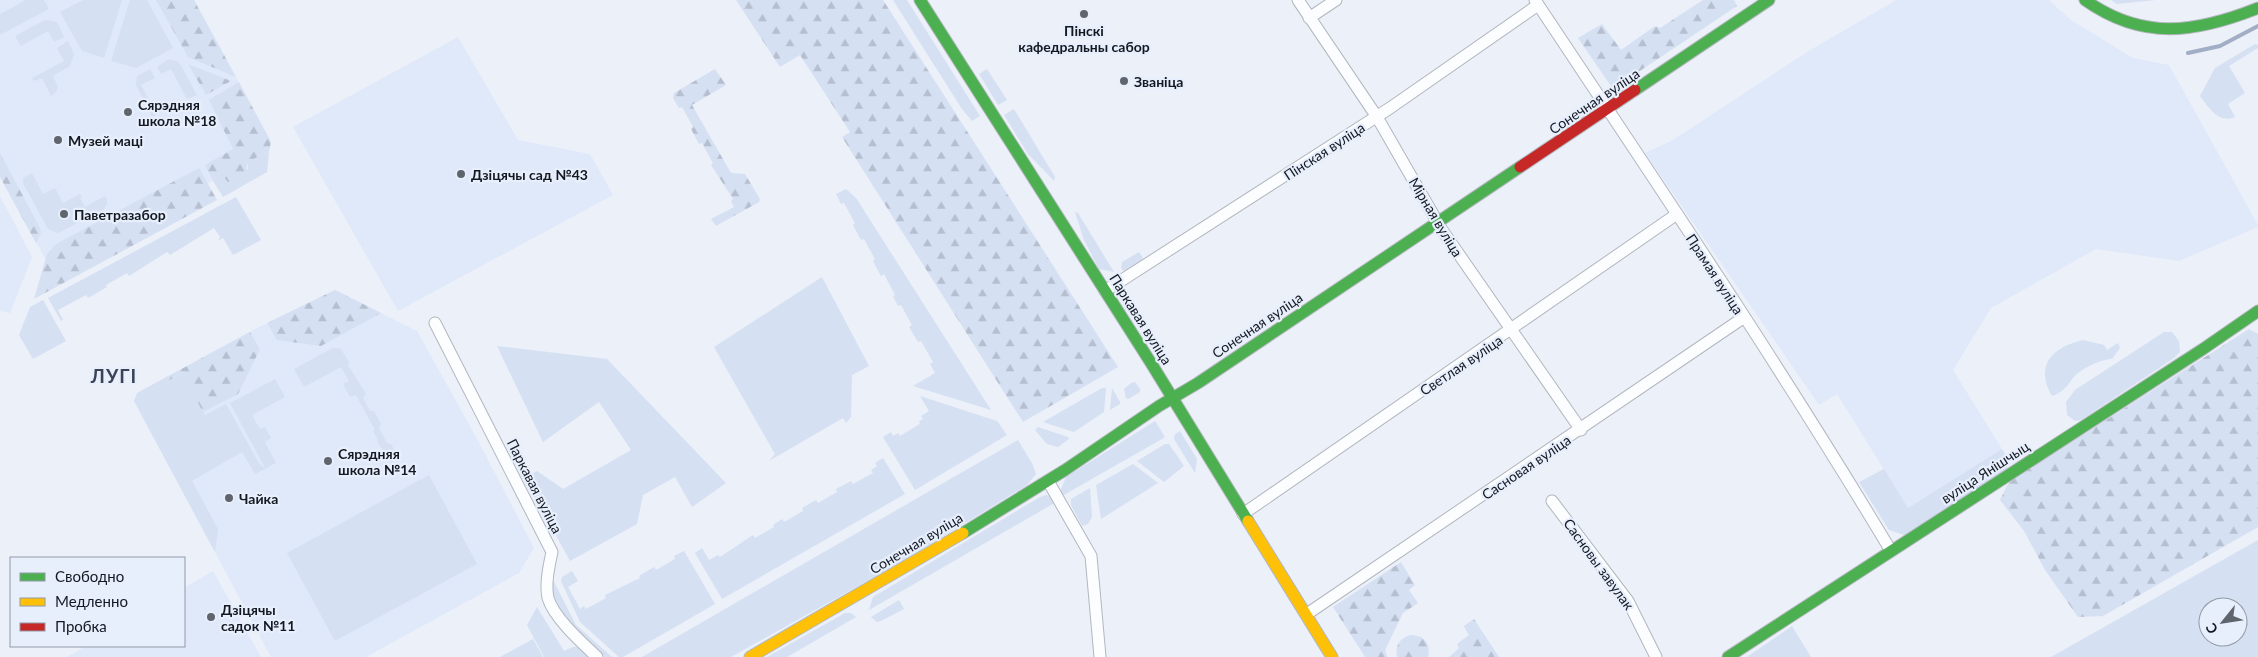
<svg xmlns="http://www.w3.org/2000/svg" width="2258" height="657" viewBox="0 0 2258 657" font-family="Lato,sans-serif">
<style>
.built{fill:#e0e9fa}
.green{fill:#d5e0f3;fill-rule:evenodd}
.forest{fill:url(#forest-firs)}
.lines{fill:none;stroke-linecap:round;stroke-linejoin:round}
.stream{stroke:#a1aec6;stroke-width:4}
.street-casing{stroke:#b2b7be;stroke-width:13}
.fast-casing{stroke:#b2b7be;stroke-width:13}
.slow-casing{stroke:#b2b7be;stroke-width:13}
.jam-casing{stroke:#b2b7be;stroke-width:13}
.street{stroke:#fcfdfe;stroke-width:11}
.fast{stroke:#4caf50;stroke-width:11}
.slow{stroke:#ffc107;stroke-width:11}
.jam{stroke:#c62828;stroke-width:11}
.poi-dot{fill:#60646c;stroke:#e7effd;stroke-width:2}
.labels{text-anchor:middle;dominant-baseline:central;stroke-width:4.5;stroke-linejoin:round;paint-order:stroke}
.poi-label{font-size:14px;font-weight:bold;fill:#141820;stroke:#e7effd;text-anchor:start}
.street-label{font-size:14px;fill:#141820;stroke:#e7effd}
.district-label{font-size:19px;font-weight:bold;letter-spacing:1px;fill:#3a4456;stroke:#e7effd}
</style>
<defs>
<pattern id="forest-firs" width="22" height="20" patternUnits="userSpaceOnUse" patternTransform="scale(1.25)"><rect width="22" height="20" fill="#d5e0f3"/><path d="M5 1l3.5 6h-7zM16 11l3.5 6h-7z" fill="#b6bfd0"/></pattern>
</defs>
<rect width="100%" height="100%" fill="#ecf0f8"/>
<!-- built -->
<g class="built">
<polygon points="0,0 194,0 271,142 269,151 55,265 48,264 0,177"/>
<polygon points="1896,0 2049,0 2071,20 2133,58 2169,65 2258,225 2258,227 2179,261 2096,249 1991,308 1953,370 2002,449 1908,508 1837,394 1819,405 1645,153 1673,140 1807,52"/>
<polygon points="458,37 518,140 590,154 613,195 398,311 293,127"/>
<polygon points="0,196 32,257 10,313 0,311"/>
<polygon points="335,290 417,331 475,435 534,548 519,573 366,657 271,657 134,401 137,393 259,327"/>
<polygon points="213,571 261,657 67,657 86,646 184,646 184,588"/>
</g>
<!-- green -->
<g class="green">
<polygon points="26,0 44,0 49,9 0,35 0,14"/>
<polygon points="83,0 122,0 104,58 82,51 60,12"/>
<polygon points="130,0 147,0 173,48 136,68 111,61"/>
<polygon points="893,0 907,0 980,116 972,121 962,109"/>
<polygon points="2111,0 2156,0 2117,4"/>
<polygon points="45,20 57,22 64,37 54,42 48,31 21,46 15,36"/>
<polygon points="68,41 74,54 70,66 53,76 58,87 56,92 51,96 42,78 34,81 32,78 64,61 57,48"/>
<path d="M 2255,44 L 2258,45 L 2258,48 L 2229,66 L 2245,93 L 2228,104 L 2235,117 C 2219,124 2209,108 2200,96 L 2215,68 Z"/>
<polygon points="169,59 179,62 197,95 187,99 171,69 161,74 157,67"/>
<polygon points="150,69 155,78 141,85 157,114 152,117 136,85 137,76"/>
<polygon points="987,69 1007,100 998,105 979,74"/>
<polygon points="1014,109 1055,177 1054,181 1028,154 1004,115"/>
<polygon points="269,151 267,172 223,197 213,181 223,176 248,169 248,162"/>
<path d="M 32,173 L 43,194 L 55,188 L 63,203 L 80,194 L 82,197 L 80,198 L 85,207 L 105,196 C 108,201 108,204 104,209 L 58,233 L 48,229 L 23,183 L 23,178 Z"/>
<polygon points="846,189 856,198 991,410 913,386 935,373 930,364 933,362 921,341 918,342 909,327 912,325 901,305 898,306 893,296 895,295 884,274 881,276 873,261 875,259 864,239 861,240 853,225 855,223 844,203 841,204 836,194"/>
<polygon points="236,197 261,240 233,255 223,238 218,241 220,237 214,228 170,255 167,252 129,276 127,273 106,285 107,287 88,298 86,295 58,310 63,320 61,321 48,298"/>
<polygon points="1075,212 1078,213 1114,272 1099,269 1084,240"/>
<polygon points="1139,252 1144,260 1127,270 1123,271 1121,268 1122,262"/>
<polygon points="822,277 869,366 852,375 851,417 846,423 843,418 769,461 775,454 714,347"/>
<polygon points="43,300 66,341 33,359 19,335 30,307"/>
<polygon points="2164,332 2172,332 2179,341 2180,352 2174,358 2081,420 2075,421 2067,415 2066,402 2075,390"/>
<path d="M 2083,340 L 2104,345 L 2107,350 L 2118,343 L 2120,348 L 2112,359 C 2101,359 2080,369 2073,378 C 2067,386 2063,392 2052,396 C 2034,365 2053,347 2083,340 Z"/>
<polygon points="497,346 607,359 726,483 692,507 675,477 643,495 637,524 570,561 524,478 537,471 563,489 631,450 599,402 543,442"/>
<polygon points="333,348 340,348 349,362 348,365 366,394 363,398 370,411 374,411 381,424 379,428 387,443 391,444 399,459 391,463 377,441 378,440 373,431 375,430 356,395 350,397 343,384 349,381 341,367 304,387 294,369"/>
<polygon points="182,373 205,415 226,404 260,465 265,468 230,403 275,379 285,397 252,415 260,429 265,427 271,438 265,442 276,463 255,474 242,452 192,481 218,529 215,552 134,401 137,393 146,393"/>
<polygon points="1135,382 1140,389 1140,392 1128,399 1126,398 1124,389 1131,383"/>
<polygon points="1102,388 1106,388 1104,412 1074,432 1043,422"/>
<polygon points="1112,388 1120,402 1120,404 1110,410"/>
<polygon points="920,396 997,421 1007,435 915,490 883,437 891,432 893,436 898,433 900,436 920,424 919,421 923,419 921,416 929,411"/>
<polygon points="1155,421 1165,437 1162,439 1062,496 1060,492 1066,477"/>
<polygon points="1038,427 1068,437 1069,439 1058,447 1047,444 1035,430"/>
<polygon points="1180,431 1197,459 1195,473 1174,439 1175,434"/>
<polygon points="1018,440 1032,463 1036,474 1027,485 910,557 731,657 642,657"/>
<polygon points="1165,444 1169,444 1184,466 1164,482 1137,461"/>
<polygon points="2002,449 2009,460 2006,473 1907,536 1889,530 1859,482 1884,469 1908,508"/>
<polygon points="883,458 905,494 722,599 695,553 702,548 709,560 718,555 720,557 753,535 755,538 774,527 773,525 782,519 784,522 803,511 802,508 816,500 818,503 837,492 836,489 851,481 853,484 873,473 871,470 877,466 875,463"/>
<polygon points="1133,464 1158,483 1101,519 1096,485"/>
<polygon points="429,475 477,564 335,641 287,553"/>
<polygon points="1090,488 1092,517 1088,524 1082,526 1071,505 1071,499"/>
<polygon points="1046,495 1052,496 1058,501 869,610 873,597 1040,497"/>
<path d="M 2258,540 L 2258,657 L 2051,657 ZM 2208,607 L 2238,607 L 2238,637 L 2208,637 Z"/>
<polygon points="684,551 715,604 623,657 619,657 580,622 561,581 562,577 572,571 578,581 568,587 580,609 584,606 586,609 606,598 605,595 640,578 639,576 654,567 656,570 675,559 674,556"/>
<path d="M 552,578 L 576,625 L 612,657 L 605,657 C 582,636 550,612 552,578 Z"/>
<polygon points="899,600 904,609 881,621 877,622 871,617"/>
<path d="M 537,607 L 564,651 C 579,643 580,647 593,657 L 544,657 L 527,625 Z"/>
<polygon points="845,613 851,613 856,617 787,657 767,657"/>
<polygon points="1792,626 1811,657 1747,657"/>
<polygon points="533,639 543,657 500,657"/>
</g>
<!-- forest -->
<g class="forest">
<polygon points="156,0 194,0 236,77 188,57"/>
<polygon points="736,0 883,0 1118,367 1023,422 842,137 850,132 800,55 780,67"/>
<polygon points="1703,0 1734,0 1737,6 1613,89 1578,38 1602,24 1621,50 1655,26 1660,28"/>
<polygon points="188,64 231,81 206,95"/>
<polygon points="715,69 726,85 692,105 731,173 745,174 760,199 759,202 716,226 711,219 734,207 731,201 733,199 711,165 713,163 702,143 699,144 691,129 693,127 682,107 679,108 673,98 674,93"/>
<polygon points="239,82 271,142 269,151 248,162 246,173 239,179 228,182 223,176 213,181 205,165 233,149 209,100"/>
<polygon points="0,153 40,228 41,233 36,243 0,177"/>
<polygon points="199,168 217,200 34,299 47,254 56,244"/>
<polygon points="335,290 381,313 321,346 277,340 267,323"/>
<polygon points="2249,329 2258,334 2258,527 2103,616 2078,617 2045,570 2024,531 2000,500 2009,482"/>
<polygon points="250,332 260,349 238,394 203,412 182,373 146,393 137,393"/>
<polygon points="1401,562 1415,585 1409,590 1418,603 1403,613 1385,650 1387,657 1365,657 1333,607"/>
<polygon points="1474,619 1499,657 1449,657 1459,648 1457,644 1469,635 1464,626"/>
<path d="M 1411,635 C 1424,635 1431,644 1428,657 L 1397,657 C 1395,646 1399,638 1411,635 Z"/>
</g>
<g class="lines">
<!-- stream -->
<polyline class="stream" points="2188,53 2220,46 2258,26"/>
<!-- street casing -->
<g class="street-casing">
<g id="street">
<polyline points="1298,0 1377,117 1442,230 1581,430"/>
<path d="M 1535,0 C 1656,182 1779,364 1891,551"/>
<polyline points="1309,18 1336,0"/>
<polyline points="1105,291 1390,108 1538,5"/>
<path d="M 435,323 L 552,552 C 549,566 545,584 548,598 C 554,618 582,643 597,657"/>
<polyline points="1048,481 1091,556 1100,657"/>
<polyline points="1552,501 1628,601 1656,657"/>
<polyline points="1243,514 1677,214"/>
<polyline points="1307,614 1743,318"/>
</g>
</g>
<!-- fast casing -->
<g class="fast-casing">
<g id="fast">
<polyline points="920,0 1151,363 1248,521"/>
<path d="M 2085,0 C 2143,41 2195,33 2258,8"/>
<polyline points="1635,90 1769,0"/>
<polyline points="963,533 1065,470 1159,406 1198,383 1520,167"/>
<polyline points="1728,657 2203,349 2258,311"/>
</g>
</g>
<!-- slow casing -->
<g class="slow-casing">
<g id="slow">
<polyline points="1248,521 1332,657"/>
<polyline points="750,657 963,533"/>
</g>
</g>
<!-- jam casing -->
<g class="jam-casing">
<polyline id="jam" points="1520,167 1635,90"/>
</g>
<!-- street -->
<use href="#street" class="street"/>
<!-- fast -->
<use href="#fast" class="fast"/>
<!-- slow -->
<use href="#slow" class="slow"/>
<!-- jam -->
<use href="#jam" class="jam"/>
</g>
<!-- markers -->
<g class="poi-dot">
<circle cx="1084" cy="14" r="5"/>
<circle cx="1124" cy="81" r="5"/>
<circle cx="128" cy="112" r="5"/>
<circle cx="58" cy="140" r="5"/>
<circle cx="461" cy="174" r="5"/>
<circle cx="64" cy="214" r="5"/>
<circle cx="328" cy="461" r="5"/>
<circle cx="229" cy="498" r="5"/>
<circle cx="211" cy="617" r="5"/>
</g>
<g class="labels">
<!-- poi labels -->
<g class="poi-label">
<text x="1084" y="30" text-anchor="middle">Пінскі<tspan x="1084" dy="16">кафедральны сабор</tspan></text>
<text x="1134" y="81">Званіца</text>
<text x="138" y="104">Сярэдняя<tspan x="138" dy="16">школа №18</tspan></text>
<text x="68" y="140">Музей маці</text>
<text x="471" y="174">Дзіцячы сад №43</text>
<text x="74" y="214">Паветразабор</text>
<text x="338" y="453">Сярэдняя<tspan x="338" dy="16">школа №14</tspan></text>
<text x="239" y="498">Чайка</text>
<text x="221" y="609">Дзіцячы<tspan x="221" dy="16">садок №11</tspan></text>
</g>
<!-- street labels -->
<g class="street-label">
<text transform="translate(1594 101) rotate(-34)">Сонечная вуліца</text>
<text transform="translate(1324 151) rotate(-33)">Пінская вуліца</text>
<text transform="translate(1436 217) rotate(59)">Мірная вуліца</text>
<text transform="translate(1715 274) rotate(57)">Прамая вуліца</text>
<text transform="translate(1141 319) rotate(58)">Паркавая вуліца</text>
<text transform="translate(1257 325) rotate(-34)">Сонечная вуліца</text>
<text transform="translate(1461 365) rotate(-34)">Светлая вуліца</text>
<text transform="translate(1526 467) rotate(-34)">Сасновая вуліца</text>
<text transform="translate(1985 472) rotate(-33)">вуліца Янішчыц</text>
<text transform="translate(535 486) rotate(63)">Паркавая вуліца</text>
<text transform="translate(916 543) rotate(-31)">Сонечная вуліца</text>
<text transform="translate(1599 564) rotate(54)">Сасновы завулак</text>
</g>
<!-- district labels -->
<g class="district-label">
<text x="114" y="375">ЛУГІ</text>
</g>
</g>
<!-- legend -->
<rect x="10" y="557" width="175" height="90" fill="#e7effd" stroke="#9399a5"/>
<rect x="20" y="573" width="25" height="8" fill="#4caf50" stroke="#9399a5"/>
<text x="55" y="582" font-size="15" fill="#141820">Свободно</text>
<rect x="20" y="598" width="25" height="8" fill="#ffc107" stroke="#9399a5"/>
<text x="55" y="607" font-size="15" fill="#141820">Медленно</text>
<rect x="20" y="623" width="25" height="8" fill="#c62828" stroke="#9399a5"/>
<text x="55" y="632" font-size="15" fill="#141820">Пробка</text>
<!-- north arrow -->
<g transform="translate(2223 622) rotate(240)"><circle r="24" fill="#e7effd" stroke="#9399a5"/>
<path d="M0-4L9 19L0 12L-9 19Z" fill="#60646c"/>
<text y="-8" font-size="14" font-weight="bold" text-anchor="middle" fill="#141820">С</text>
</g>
</svg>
